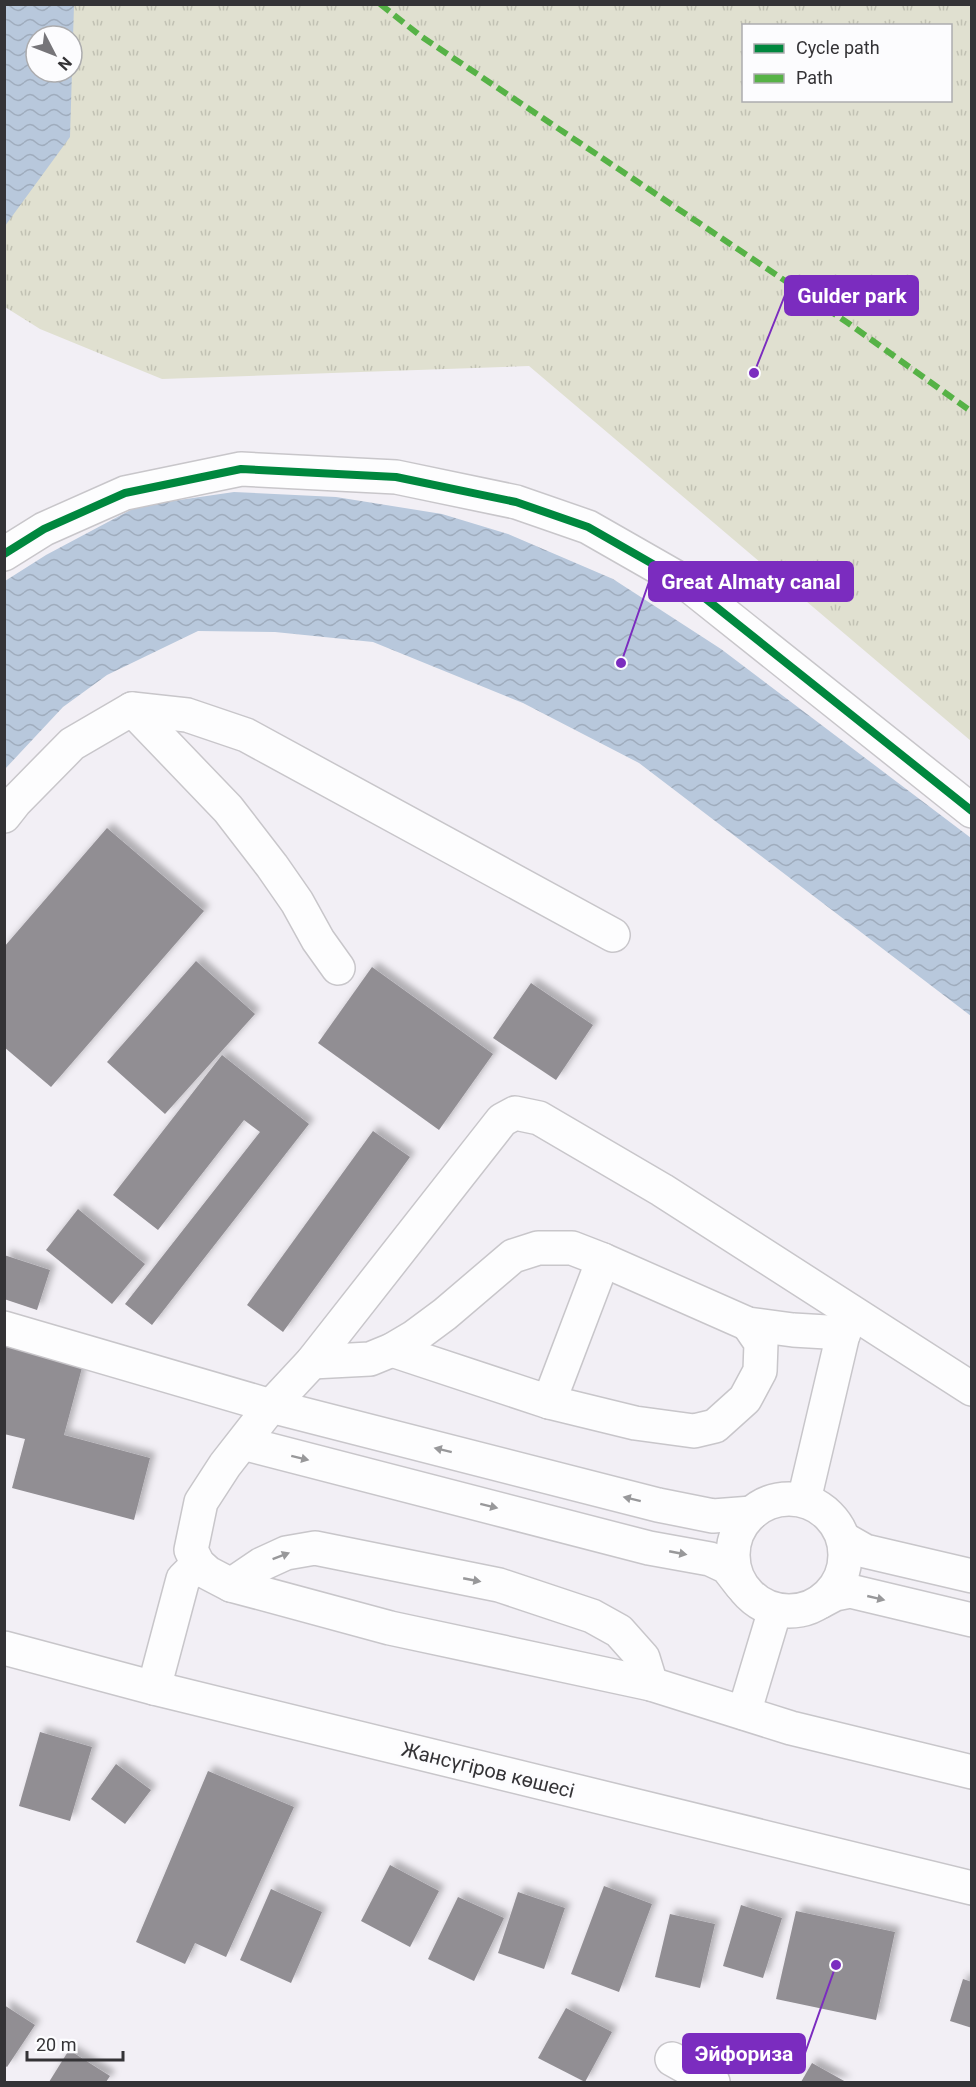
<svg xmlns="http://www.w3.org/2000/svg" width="976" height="2087" viewBox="0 0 976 2087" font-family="Roboto,sans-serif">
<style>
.park{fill:url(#park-tufts);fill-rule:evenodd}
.water{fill:url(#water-waves);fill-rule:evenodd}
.building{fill:#918e93;filter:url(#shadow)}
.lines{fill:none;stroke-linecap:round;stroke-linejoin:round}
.minor-casing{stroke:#c8c6ca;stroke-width:36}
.major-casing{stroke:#c8c6ca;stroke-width:36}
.minor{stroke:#fdfdfe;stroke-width:33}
.major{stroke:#fdfdfe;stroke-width:33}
.quiet{stroke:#56b246;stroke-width:6;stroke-dasharray:12 6;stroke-linecap:butt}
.cycleway-casing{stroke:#fcfcfe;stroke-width:11}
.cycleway{stroke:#00873e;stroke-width:8}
.oneway{fill:#98989a}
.labels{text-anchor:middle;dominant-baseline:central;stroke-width:6;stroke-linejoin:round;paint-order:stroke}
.street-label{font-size:20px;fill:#343336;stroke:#fcfcfe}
.leader{fill:none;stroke:#7b2cbf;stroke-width:2}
.callout-dot{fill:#7b2cbf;stroke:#fcfcfe;stroke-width:2}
.callout{fill:#7b2cbf;stroke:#7b2cbf;stroke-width:2}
.callout-label{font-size:21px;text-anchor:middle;font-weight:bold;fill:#fff}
</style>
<defs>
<pattern id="park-tufts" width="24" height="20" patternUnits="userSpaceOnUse" patternTransform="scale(1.5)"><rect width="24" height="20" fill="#e0e0d0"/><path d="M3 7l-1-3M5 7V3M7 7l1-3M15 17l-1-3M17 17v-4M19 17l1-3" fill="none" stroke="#c1c1b3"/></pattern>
<pattern id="water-waves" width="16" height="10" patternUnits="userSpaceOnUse" patternTransform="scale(1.5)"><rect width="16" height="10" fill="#b8c8dc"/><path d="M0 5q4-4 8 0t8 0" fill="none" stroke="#9facbd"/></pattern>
<filter id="shadow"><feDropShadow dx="5.5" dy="-5.5" stdDeviation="3" flood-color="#0004"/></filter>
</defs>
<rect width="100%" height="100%" fill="#f2eff5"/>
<!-- park -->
<path class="park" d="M 4,5 L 971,5 L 971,741 L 529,366 L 162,379 L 40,329 L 5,307 ZM 744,26 L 950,26 L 950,100 L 744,100 ZM 36,36 L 72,36 L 72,72 L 36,72 Z"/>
<!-- water -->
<g class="water">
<path d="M 5,4 L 74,5 L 70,137 L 5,226 ZM 36,36 L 72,36 L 72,72 L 36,72 Z"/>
<polygon points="234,492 336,497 442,514 508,534 613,579 721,649 971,838 971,1016 639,763 523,703 373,642 275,632 198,631 107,675 63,707 5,769 5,581 46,555 138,506"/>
</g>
<!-- building -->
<g class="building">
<polygon points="107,828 204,911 51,1087 4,1047 4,947"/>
<polygon points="196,961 255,1014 165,1114 107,1062"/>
<polygon points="372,967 493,1054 439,1130 318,1043"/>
<polygon points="531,983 593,1025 556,1080 493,1038"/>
<polygon points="222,1055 309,1124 152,1325 125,1304 260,1132 244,1120 158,1230 113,1195"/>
<polygon points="373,1131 410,1157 283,1332 247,1305"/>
<polygon points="78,1209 145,1264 112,1304 46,1250"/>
<polygon points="4,1255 50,1270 37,1310 4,1299"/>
<polygon points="4,1344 83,1364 64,1435 150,1458 134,1520 12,1488 25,1439 4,1434"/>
<polygon points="40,1732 92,1747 70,1821 19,1806"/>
<polygon points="116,1764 151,1790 125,1824 91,1799"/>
<polygon points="208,1771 294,1807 226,1957 195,1943 185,1964 136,1942"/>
<polygon points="390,1865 439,1891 410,1947 361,1921"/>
<polygon points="604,1886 652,1904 619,1992 571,1974"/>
<polygon points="271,1889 322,1912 291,1983 240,1960"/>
<polygon points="518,1892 565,1908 544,1969 498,1953"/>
<polygon points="458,1897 504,1918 474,1981 428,1959"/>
<polygon points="741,1905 782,1918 763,1978 723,1966"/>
<polygon points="796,1911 895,1932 876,2020 776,1999"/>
<polygon points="670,1914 715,1924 700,1988 655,1977"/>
<polygon points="963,1979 972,1982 972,2028 950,2021"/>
<polygon points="4,2005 35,2025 7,2067 4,2065"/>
<polygon points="566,2008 612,2032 585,2082 538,2058"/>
<polygon points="69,2050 110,2076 106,2082 49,2082"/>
<polygon points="812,2063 846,2082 801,2082"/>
</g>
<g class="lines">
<!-- minor casing -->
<g class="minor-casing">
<g id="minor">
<polyline points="4,554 44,529 125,493 241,469 396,477 516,502 588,527 686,583 972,811"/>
<polyline points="132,709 228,809 272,866 297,902 318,940 338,968"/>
<polyline points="4,816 15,802 72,744 132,709 187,715 246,735 613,935"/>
<polyline points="4,1328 271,1406 658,1505 713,1516 752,1513"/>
<polyline points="392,1350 549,1402 635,1423 694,1431 715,1426 745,1399 760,1371 761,1343 748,1324"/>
<polyline points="312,1362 370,1359 392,1350 414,1337 445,1314 513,1256 538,1248 572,1248 603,1260 748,1324 793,1330 844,1333"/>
<polyline points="972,1389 662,1190 539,1118 515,1113 502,1120 312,1362 271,1406 225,1465 201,1502 191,1550 198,1564 208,1573 231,1585 390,1628 651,1684 791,1728 972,1772"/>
<polyline points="549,1402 603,1260"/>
<polyline points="243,1443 649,1548 710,1559 727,1567 741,1585"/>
<circle cx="789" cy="1555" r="56"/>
<polyline points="804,1500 848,1313"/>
<polyline points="844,1539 865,1551 972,1576"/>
<polyline points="231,1585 262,1564 286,1553 315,1548 499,1585 592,1616 619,1631 643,1658 651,1684"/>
<polyline points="820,1602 835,1594 850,1591 972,1620"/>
<polyline points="154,1688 183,1579 198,1564"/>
<polyline points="744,1713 775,1610"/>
<polyline points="672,2059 713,2082"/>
</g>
</g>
<!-- major casing -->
<g class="major-casing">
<polyline id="major" points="4,1648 154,1688 972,1888"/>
</g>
<!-- minor -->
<use href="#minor" class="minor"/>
<!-- major -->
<use href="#major" class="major"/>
<!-- quiet -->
<polyline class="quiet" points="380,4 422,37 848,323 972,412"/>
<!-- cycleway casing -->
<g class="cycleway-casing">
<polyline id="cycleway" points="4,554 44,529 125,493 241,469 396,477 516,502 588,527 686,583 972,811"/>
</g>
<!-- cycleway -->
<use href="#cycleway" class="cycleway"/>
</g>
<!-- one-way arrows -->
<defs><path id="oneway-solid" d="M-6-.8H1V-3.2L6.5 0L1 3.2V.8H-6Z" transform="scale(1.5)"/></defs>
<g class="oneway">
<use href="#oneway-solid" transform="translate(443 1450) rotate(-166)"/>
<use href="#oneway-solid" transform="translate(300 1458) rotate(14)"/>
<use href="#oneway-solid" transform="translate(632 1499) rotate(-166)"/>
<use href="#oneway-solid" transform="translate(489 1506) rotate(14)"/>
<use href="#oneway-solid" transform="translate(678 1553) rotate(11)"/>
<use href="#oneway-solid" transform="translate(281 1556) rotate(-21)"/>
<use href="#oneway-solid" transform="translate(472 1580) rotate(11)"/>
<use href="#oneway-solid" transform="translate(876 1598) rotate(13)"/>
</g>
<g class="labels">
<!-- street labels -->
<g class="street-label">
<text transform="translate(488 1770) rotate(14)">Жансүгіров көшесі</text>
</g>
</g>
<!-- callouts -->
<path class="leader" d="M754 373L785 295M621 663L649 582M836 1965L805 2053"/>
<g class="callout-dot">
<circle cx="754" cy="373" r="6"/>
<circle cx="621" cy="663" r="6"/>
<circle cx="836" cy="1965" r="6"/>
</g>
<g class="callout">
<rect x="785" y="276" width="133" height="39" rx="6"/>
<rect x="649" y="562" width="204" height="39" rx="6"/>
<rect x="683" y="2034" width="122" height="39" rx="6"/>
</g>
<g class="callout-label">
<text x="852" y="303">Gulder park</text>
<text x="751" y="589">Great Almaty canal</text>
<text x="744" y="2061">Эйфориза</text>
</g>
<!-- border -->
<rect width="976" height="2087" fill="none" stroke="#343336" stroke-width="12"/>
<!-- legend -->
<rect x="742" y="24" width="210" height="78" fill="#fcfcfe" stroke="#acacae" stroke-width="1.5"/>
<rect x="754" y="44" width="30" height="9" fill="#00873e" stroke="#acacae" stroke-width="1.5"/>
<text x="796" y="54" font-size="18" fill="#343336">Cycle path</text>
<rect x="754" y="74" width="30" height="9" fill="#56b246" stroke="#acacae" stroke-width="1.5"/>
<text x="796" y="84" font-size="18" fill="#343336">Path</text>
<!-- north arrow -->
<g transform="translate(54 54) rotate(132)"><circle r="28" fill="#fcfcfe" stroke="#acacae" stroke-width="1.5"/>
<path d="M0-4.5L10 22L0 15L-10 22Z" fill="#767579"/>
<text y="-9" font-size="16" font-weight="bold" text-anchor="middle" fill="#343336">N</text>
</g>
<!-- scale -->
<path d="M27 2051v9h96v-9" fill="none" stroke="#343336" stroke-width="3"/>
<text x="36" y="2051" font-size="18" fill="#343336" stroke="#fcfcfe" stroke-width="4.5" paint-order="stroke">20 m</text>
</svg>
